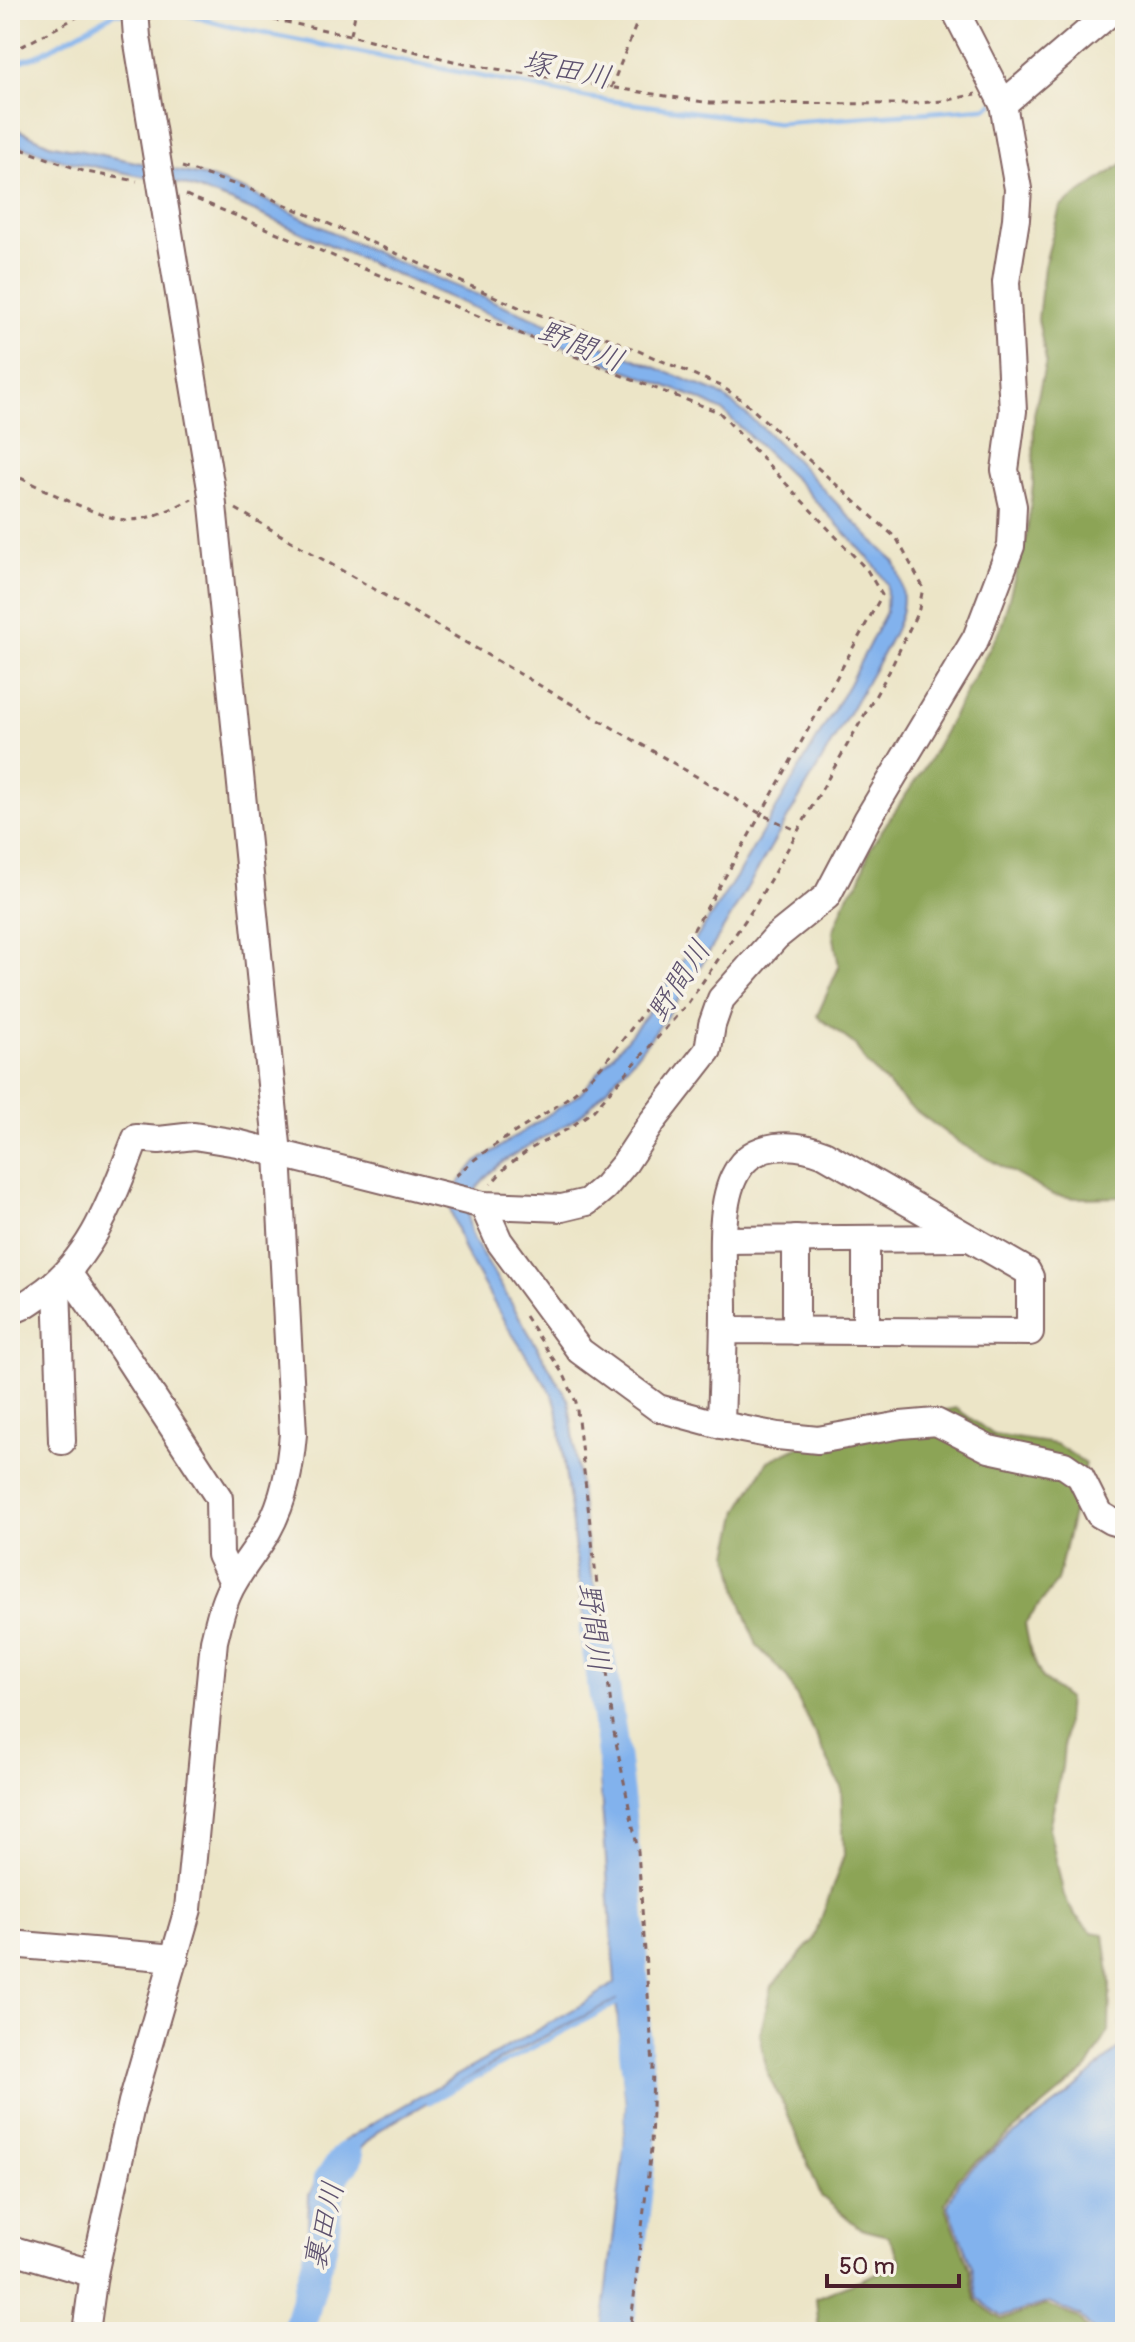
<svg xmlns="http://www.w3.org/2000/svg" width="1135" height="2342" viewBox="0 0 1135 2342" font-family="Pangolin,'Klee One',sans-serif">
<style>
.forest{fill:#8ca456;stroke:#6b6240;stroke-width:2}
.water{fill:#82b2ed;stroke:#66688c;stroke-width:2}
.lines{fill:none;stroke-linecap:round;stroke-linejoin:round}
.stream{stroke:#82b2ed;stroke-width:5}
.river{stroke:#82b2ed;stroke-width:32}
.minor-casing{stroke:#836462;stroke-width:30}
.path{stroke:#836462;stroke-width:3;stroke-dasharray:6 6;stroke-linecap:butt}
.minor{stroke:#fff;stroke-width:26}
.labels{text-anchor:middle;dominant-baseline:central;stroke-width:7;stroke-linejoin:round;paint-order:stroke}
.water-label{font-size:30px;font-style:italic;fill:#5e526f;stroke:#f7f3e8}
</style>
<rect width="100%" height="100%" fill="#f7f3e8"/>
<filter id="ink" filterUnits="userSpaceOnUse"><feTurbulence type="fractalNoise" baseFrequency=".0125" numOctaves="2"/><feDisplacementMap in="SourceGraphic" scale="16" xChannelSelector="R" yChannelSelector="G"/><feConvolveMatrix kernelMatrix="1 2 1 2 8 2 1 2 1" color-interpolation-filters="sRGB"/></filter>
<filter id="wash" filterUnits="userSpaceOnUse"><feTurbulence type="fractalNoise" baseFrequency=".006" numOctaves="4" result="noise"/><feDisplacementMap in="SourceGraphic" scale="32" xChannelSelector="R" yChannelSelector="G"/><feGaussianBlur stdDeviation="1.8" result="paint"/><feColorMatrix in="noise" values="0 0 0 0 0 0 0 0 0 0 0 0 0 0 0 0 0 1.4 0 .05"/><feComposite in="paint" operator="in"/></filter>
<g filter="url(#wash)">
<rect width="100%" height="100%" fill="#ece5c7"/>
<!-- forest -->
<g class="forest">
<polygon points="1125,162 1125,1197 1076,1198 1053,1195 958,1142 908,1105 866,1063 855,1045 817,1016 839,967 833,932 848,894 859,882 870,848 928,762 1001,627 1027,533 1033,485 1034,414 1046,361 1038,319 1044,267 1060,207"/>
<polygon points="956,1408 994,1435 1056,1444 1085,1463 1057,1581 1025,1624 1031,1654 1042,1678 1068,1699 1062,1767 1049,1828 1064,1896 1074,1914 1091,1932 1104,1934 1110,1982 1109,2031 1086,2070 957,2178 945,2204 970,2270 976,2301 1002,2320 1047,2305 1078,2318 1089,2332 819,2332 816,2298 902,2263 888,2236 861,2229 821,2196 785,2108 767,2073 760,2034 772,1986 813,1941 844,1855 841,1787 787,1677 757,1646 740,1600 729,1554 739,1510 768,1461 823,1435"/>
</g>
<!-- water -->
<g class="water">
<path d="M 10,126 L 49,144 L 208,177 L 242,189 L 380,255 L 718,393 C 785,439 835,507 894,561 C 914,607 897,626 876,666 C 832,744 786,820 742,897 C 706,959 667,1024 618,1076 C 605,1090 591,1108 575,1119 C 535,1146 445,1175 474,1240 L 569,1401 L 589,1565 L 596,1589 L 632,1990 L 632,2038 L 638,2106 L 613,2332 L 602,2332 L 603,2321 L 624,2151 L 626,2105 L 616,2000 L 514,2052 L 378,2131 L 347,2162 L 324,2199 L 316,2286 L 303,2332 L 296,2332 L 306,2297 L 309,2195 L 325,2162 L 344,2141 L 371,2124 L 583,2004 L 615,1983 L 595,1709 L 557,1407 L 552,1394 L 507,1326 L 464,1250 L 450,1208 L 455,1188 L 474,1164 L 581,1093 L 646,1016 L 738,874 L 849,684 L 886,612 L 887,584 L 874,564 L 799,483 L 723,411 L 694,397 L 567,347 L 413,282 L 233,202 L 185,185 L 62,160 L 10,142 Z"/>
<polygon points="1125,1925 1125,2332 1094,2332 1080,2316 1049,2302 1002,2317 978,2299 972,2267 948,2205 959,2180 996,2148 1068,2095 1121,2046"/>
</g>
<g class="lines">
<!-- stream -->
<g class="stream">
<polyline points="142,12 174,11 232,27 590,98 778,123 961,110 986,108 992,104"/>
<polyline points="10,64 37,56 115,13 128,13"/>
<polyline points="429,2102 634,1994"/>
</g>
<!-- river -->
<g class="river">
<path d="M 595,1631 C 618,1769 632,1908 635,2048 C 636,2068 642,2088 642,2108 C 640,2183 629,2258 617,2332"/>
<polyline points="298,2332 322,2243 330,2179 347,2157"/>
</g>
</g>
</g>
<g filter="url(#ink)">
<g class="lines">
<!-- minor casing -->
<g class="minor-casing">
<g id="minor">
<polyline points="1003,104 1113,10"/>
<polyline points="483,1205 499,1241 580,1351 658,1408 721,1425 778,1436 818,1440 901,1425 936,1422 989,1449 1064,1465 1080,1476 1099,1514 1111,1521 1125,1525"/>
<polyline points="796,1239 796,1331"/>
<polyline points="725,1240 966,1238"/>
<polyline points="68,1273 121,1348 219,1498 220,1555 233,1582"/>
<polyline points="57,1284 62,1441"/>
<path d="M 10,1310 C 21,1309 29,1302 38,1296 C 92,1261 113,1196 136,1138 L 159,1140 L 194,1136 L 237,1143 L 483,1205 L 562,1208 L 587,1202 L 605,1187 L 625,1163 L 652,1122 L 708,1050 L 712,1025 L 721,999 L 776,937 L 827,896 L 867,820 L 976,638 L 1011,546 L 1013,506 L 1005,470 L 1013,411 L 1006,282 L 1016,219 L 1018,189 L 1003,104 L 955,10"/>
<polyline points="866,1331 866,1239"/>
<path d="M 721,1425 C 722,1385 724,1346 724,1307 C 724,1269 717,1206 736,1173 C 752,1141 795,1142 824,1154 L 1027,1271 L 1030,1277 L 1030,1332 L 724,1330"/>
<polyline points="10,1944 175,1958"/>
<polyline points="10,2249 94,2274"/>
<path d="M 86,2332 L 94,2274 L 132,2102 L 188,1909 L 214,1641 C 219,1621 223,1600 234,1582 C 244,1564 258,1548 268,1530 C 285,1499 290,1468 293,1434 L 278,1154 L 212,495 L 137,37 L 135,10"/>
</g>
</g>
<!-- path -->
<g class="path">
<polyline points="226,10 350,35 465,64 710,103 905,104 944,101 976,94"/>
<polyline points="351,34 356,10"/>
<polyline points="10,50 19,48 90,10"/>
<polyline points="611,88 642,10"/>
<polyline points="10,145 86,172 137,181"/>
<polyline points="182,167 252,190 523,309 608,338 721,386 741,399 897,539 923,587 919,609 889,672 755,906 688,1003 593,1111 568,1129 530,1149 507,1166 491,1184"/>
<path d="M 186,195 L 630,379 L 719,412 L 867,570 L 882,595 C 822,703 764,813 700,919 C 668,972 636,1030 593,1075 C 554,1117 497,1135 456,1176"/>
<path d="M 10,473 C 34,484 104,521 127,520 C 151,520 171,509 192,499"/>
<polyline points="236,509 761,814 798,831"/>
<polyline points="525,1316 565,1377 576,1402 614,1732 638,1851 653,2066 651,2149 630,2332"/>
</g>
<!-- minor -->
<use href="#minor" class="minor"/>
</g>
</g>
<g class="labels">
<!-- water labels -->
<g class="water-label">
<text transform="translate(567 70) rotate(11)">塚田川</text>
<text transform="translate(581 346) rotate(22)">野間川</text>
<text transform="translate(679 981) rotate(-57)">野間川</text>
<text transform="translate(594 1627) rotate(83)">野間川</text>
<text transform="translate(324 2226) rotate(-77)">裏田川</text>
</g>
</g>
<!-- margin -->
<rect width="1135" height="2342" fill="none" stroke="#f7f3e8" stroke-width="40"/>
<!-- scale -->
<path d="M827 2274v12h132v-12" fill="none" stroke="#4a1f2b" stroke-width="4"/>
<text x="839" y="2274" font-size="24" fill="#4a1f2b" stroke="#f7f3e8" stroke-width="6" paint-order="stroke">50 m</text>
</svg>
